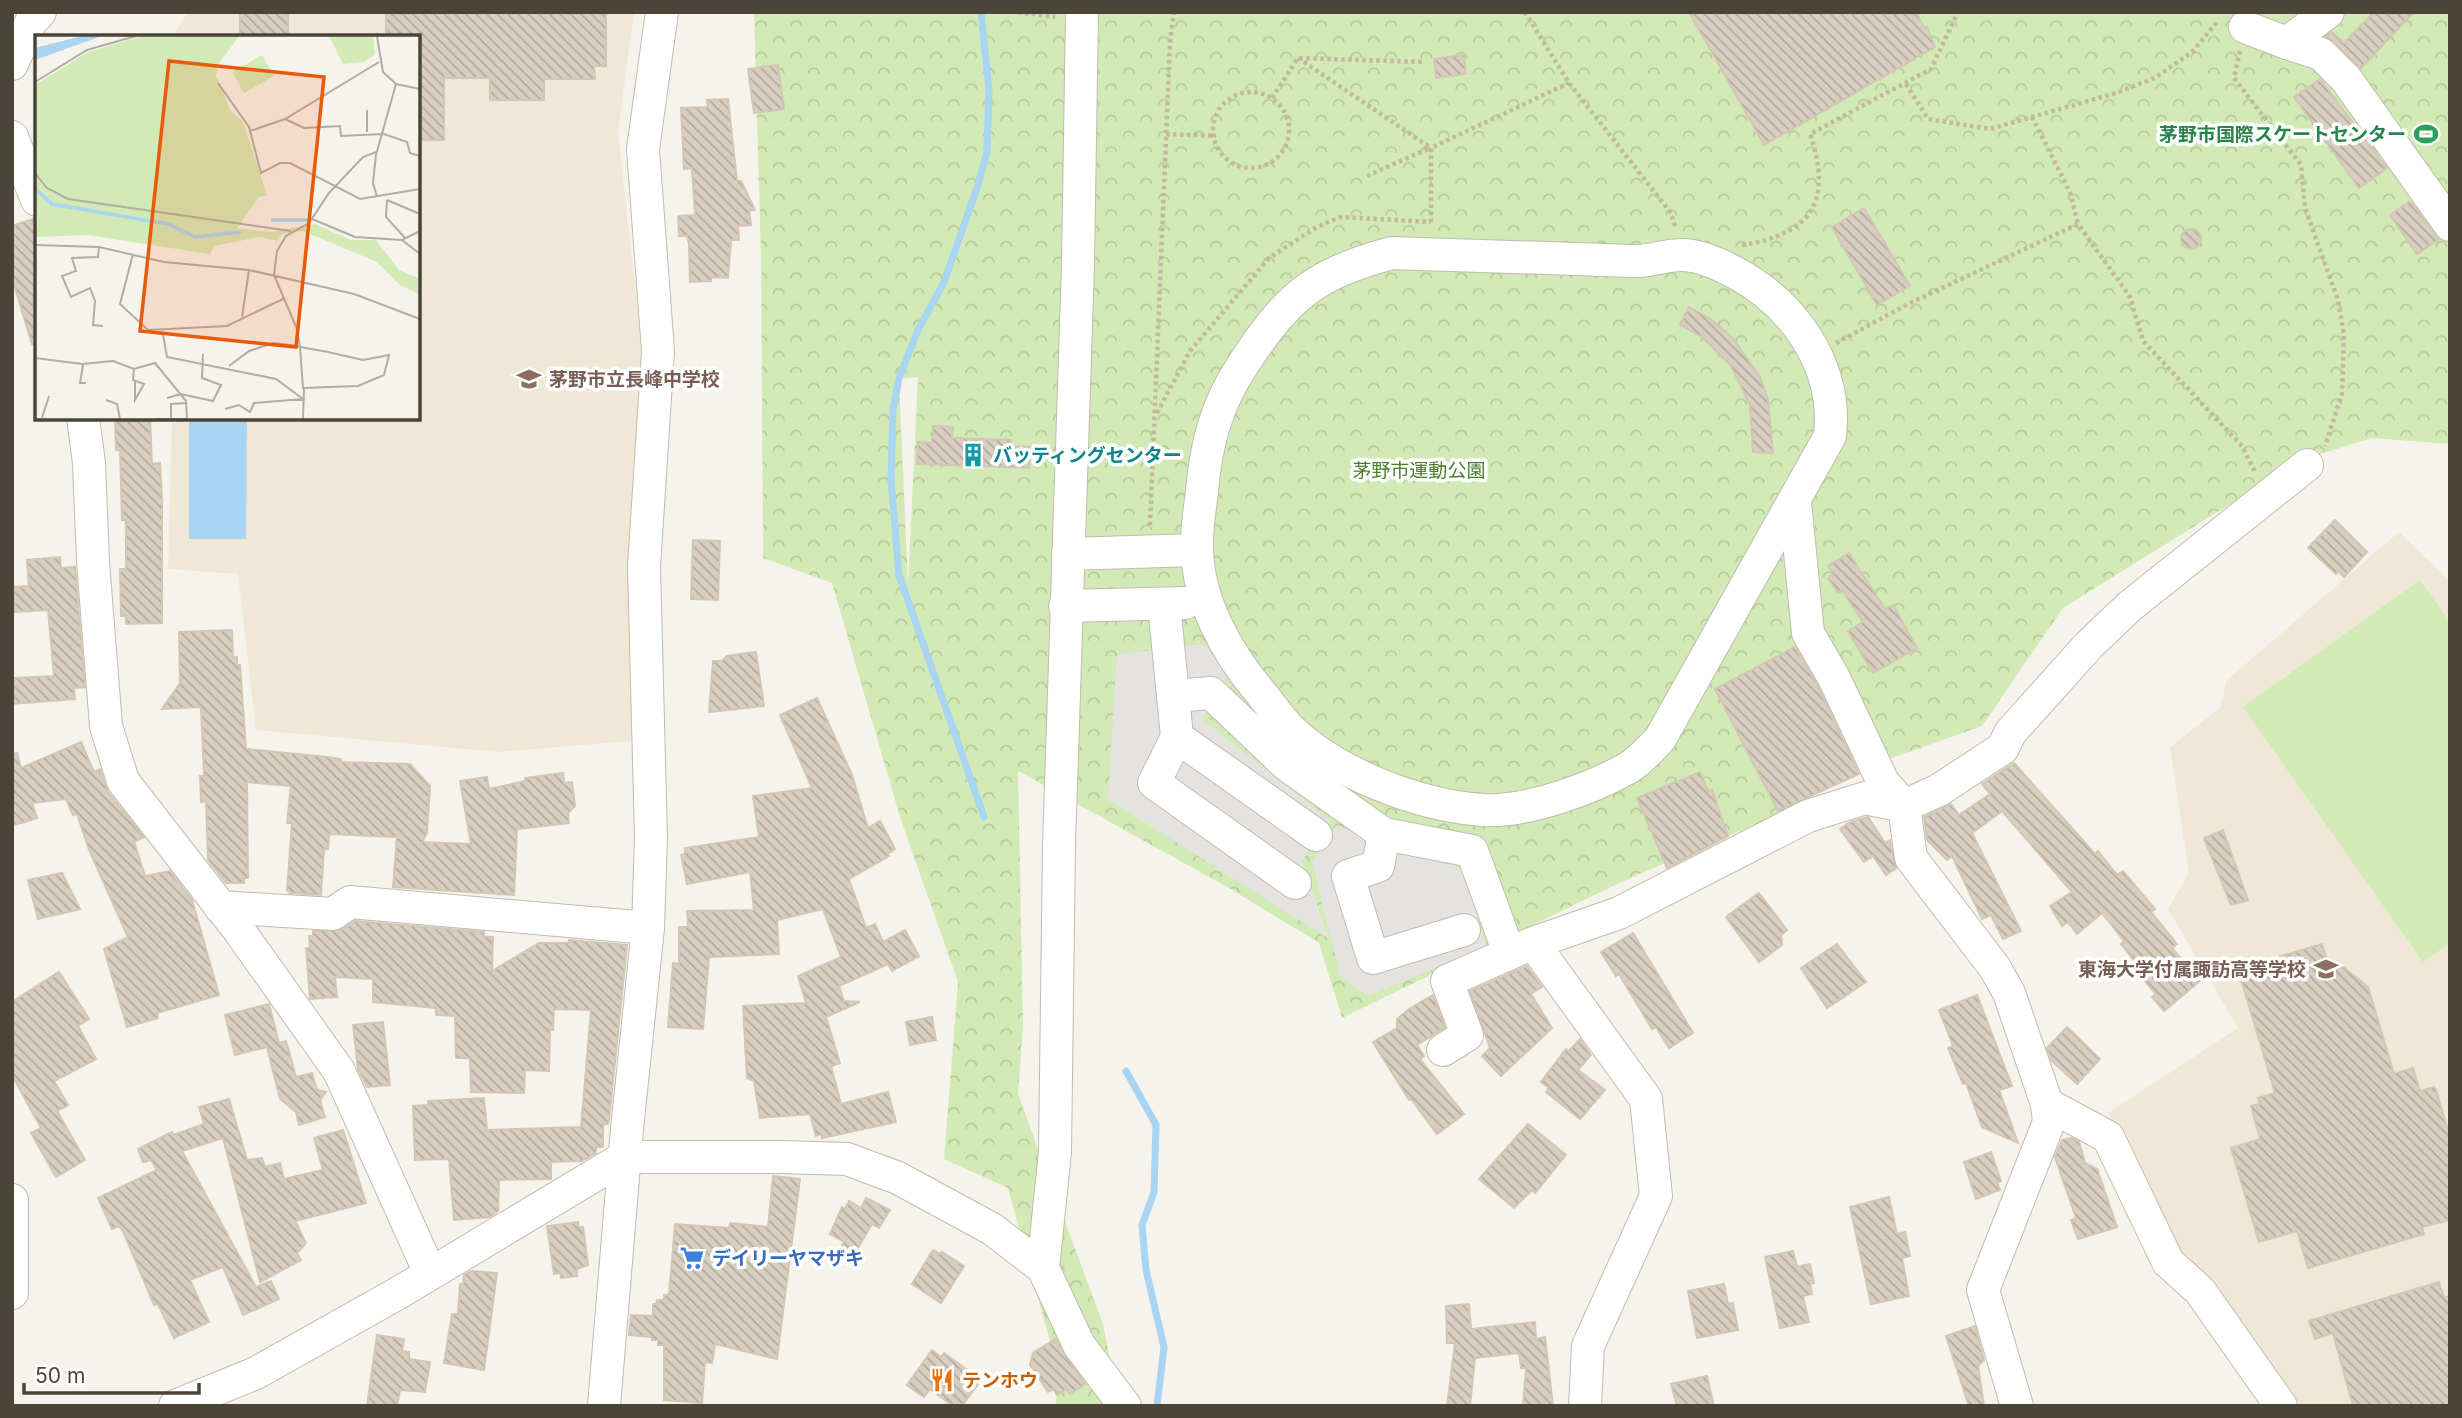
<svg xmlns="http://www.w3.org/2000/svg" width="2462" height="1418" viewBox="0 0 2462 1418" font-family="Inter,'Noto Sans JP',sans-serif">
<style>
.education{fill:#efe8d6}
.grass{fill:#d2eab5}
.forest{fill:url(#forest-crowns);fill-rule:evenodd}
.parking{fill:#e5e3e0}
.water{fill:#a9d4f2}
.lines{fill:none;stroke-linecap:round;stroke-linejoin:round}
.stream{stroke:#a9d4f2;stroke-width:7}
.building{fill:url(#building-back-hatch);stroke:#d3c7b4;stroke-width:2}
.minor-casing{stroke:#c2bbae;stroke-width:34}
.path{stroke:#c4b79f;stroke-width:4.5;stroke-dasharray:3.5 3.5;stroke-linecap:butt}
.minor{stroke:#fff;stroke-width:32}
.labels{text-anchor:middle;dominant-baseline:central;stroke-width:7;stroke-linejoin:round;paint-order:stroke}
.leisure-label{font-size:19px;font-weight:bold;fill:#27864d;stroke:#fff;text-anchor:end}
.education-label{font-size:19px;font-weight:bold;fill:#785e54;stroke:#fff;text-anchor:start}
.culture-label{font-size:19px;font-weight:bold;fill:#0d838f;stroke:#fff;text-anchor:start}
.park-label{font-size:19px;fill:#4a7f2a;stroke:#fff}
.shop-label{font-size:19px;font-weight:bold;fill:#366cbe;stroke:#fff;text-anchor:start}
.food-label{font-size:19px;font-weight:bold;fill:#c56008;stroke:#fff;text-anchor:start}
.inset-river{fill:none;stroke:#a9d4f2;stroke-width:3.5}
.inset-road{fill:none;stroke:#b2ada4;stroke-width:2}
.view{fill:#e8590c;fill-opacity:0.15;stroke:#e8590c;stroke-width:3.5}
.inset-edge{fill:none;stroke:#4b4439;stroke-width:3.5}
</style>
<defs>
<pattern id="forest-crowns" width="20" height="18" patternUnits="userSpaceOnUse" patternTransform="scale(1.75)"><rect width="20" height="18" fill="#d2eab5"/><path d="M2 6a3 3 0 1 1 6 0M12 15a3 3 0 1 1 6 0" fill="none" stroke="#b6ca9c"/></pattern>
<pattern id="building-back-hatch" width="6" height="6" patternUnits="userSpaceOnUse" patternTransform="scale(1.75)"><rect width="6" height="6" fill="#d8cfc1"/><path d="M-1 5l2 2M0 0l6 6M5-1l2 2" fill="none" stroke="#b1aa9e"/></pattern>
</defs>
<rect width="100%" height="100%" fill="#f6f3ec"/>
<!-- education -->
<g class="education">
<polygon points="188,12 634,12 618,133 641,339 631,741 499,752 256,730 238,574 168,569 172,418 418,418 418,37 172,37"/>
<polygon points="2399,532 2450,581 2450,1406 2300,1406 2174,1242 2108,1113 2238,1028 2168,909 2189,873 2170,747 2220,708 2227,680"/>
</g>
<!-- grass -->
<polygon class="grass" points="2420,580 2450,622 2450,943 2423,962 2243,707"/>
<!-- forest -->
<path class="forest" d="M 754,12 L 2450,12 L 2450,444 L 2372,438 L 2301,460 L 2063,608 L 1982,726 L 1850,773 L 1772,817 L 1619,883 L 1342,1018 L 1319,943 L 1229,888 L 1018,771 L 1023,1027 L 1018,1094 L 1103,1324 L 1119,1406 L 1056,1406 L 1058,1370 L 1008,1188 L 944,1159 L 958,982 L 900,817 L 832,583 L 763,558 L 761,257 ZM 918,377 L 908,584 L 908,585 L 899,379 Z"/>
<!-- parking -->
<g class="parking">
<polygon points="1204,644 1228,676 1202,719 1330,820 1302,861 1329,939 1108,799 1117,654"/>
<polygon points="1336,825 1466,871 1486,947 1368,996 1340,976 1312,861"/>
</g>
<!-- water -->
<polygon class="water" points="189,418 247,418 246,539 189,539"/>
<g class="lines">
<!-- stream -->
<g class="stream">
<polyline points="981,12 989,90 987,152 977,188 944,282 918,330 899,378 893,409 891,480 899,575 984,817"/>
<polyline points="1126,1071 1156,1125 1154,1192 1142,1225 1146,1270 1164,1347 1157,1406"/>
</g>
</g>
<!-- building -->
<g class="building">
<rect x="240" y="12" width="48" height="25"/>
<polygon points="386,12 606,12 606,66 594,66 595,79 544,79 544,100 490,100 490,78 444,78 444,140 418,140 418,37 386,37"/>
<polygon points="1689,12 1916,12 1925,29 1927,27 1935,47 1764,145"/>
<polygon points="2374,12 2414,12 2361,68 2326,36 2332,32 2344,43"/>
<polygon points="1464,55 1466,74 1436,78 1434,59"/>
<polygon points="778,65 784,109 754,113 748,69"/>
<polygon points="2320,79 2387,168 2359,188 2294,97"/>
<polygon points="728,99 737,181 741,181 755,210 749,210 751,225 738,226 739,240 731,240 728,278 711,277 711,281 690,282 689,244 687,236 679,236 678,216 695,215 692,168 684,169 681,108 708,107 707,100"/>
<polygon points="2410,201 2439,239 2417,254 2390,215"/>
<polygon points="1864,208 1910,286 1877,305 1832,227"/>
<polygon points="33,219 37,230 37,343 32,344 12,278 12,226"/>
<circle cx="2191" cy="239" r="10"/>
<polygon points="1689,307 1712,320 1731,336 1760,377 1768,400 1773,453 1753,452 1750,405 1731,366 1701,336 1680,325"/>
<polygon points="115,418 150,418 152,464 160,463 162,499 162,623 126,624 126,616 121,616 120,569 126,569 126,520 122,520 120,450 116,450"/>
<polygon points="933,426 953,427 952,438 1011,440 1011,446 1030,447 1029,468 917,464 918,442 932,443"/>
<polygon points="2335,520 2367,552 2344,577 2338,571 2336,574 2308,548"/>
<polygon points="693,540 720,541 718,600 691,599"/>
<polygon points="1849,553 1885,609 1893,605 1917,648 1873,673 1848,631 1863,622 1842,590 1838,593 1828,578 1834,574 1828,566"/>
<polygon points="60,557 61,568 75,567 85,687 74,688 75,699 12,704 12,678 54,676 48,610 15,612 13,587 29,586 27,560"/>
<polygon points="232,630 233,658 237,657 237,665 240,665 246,749 327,757 341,759 341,762 410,764 430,786 427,833 422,842 471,844 460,781 487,777 489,789 526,781 525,778 563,773 564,783 572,782 575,806 568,813 569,823 517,829 514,895 393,887 397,837 329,834 328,849 324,849 321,895 290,893 287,890 292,823 287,823 291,786 247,782 248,878 244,878 244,883 226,883 208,860 206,801 201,802 200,776 204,776 201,707 162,709 180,683 179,632"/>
<polygon points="1795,647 1818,687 1859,774 1778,811 1715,689"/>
<polygon points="756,652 764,706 709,712 713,661 722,661 727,656"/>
<polygon points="817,698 852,775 868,828 880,821 895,849 887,854 889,856 849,879 866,928 875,924 883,942 905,930 919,956 892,971 888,964 839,986 844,1001 860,1002 826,1017 840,1063 831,1066 841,1104 888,1092 896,1122 822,1138 822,1134 816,1136 810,1114 760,1118 754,1081 747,1078 743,1006 806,1003 798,976 841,957 823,909 777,920 779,954 709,957 703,1029 668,1027 673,963 679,964 679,927 688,927 687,911 754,910 750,872 687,884 681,855 685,854 685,848 759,837 753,796 812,788 780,715"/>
<polygon points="81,742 94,772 100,769 108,792 144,837 134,842 145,876 170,871 192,900 219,995 157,1013 158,1018 127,1027 104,949 128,937 89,850 77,814 73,815 66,799 32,803 37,818 12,826 12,754 17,753 21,768"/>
<polygon points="2014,763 2095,854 2098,851 2117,875 2123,871 2155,909 2151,912 2177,944 2172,948 2200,981 2164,1011 2152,997 2156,994 2142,978 2146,975 2121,944 2124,941 2102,913 2077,934 2068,922 2062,926 2050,906 2072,892 2002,811 1972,833 2021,931 2003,939 1991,915 1982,919 1952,856 1947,860 1927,840 1924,817 1951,804 1959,815 1990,794 1982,784"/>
<polygon points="1700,772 1708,791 1712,790 1728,836 1667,868 1637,798"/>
<polygon points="1868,817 1885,843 1890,840 1896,868 1886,875 1873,856 1864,862 1840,829 1850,822"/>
<polygon points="2223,830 2248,900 2231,905 2204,838"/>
<polygon points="62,873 80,909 38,919 28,880"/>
<polygon points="1759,893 1787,930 1781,935 1782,945 1759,962 1726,917"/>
<polygon points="355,921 484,932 484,937 493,937 492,971 539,943 569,943 569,940 627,945 609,1120 608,1124 603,1124 603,1147 596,1147 596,1153 582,1161 551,1162 551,1179 499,1180 498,1211 490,1217 454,1220 449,1159 415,1160 413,1106 428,1105 428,1101 484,1098 487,1130 581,1127 591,1010 554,1009 553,1030 550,1030 549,1071 525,1070 524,1093 471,1092 470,1058 456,1058 455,1016 436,1015 436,1008 373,1002 373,979 335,977 337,997 310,999 306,948 310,948 309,936 313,936 313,931 343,929"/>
<polygon points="1633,933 1693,1033 1669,1048 1656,1027 1652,1029 1619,974 1616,976 1601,952"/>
<polygon points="1837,944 1866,982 1827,1008 1801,968"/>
<polygon points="2322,944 2329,968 2341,965 2368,987 2394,1074 2413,1068 2420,1091 2434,1087 2436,1090 2450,1137 2450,1220 2422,1227 2424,1234 2308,1268 2297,1231 2259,1242 2231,1148 2260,1139 2251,1106 2260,1104 2258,1098 2275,1093 2238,969"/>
<polygon points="1527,966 1542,987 1531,994 1552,1028 1501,1076 1482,1056 1490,1048 1470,991"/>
<polygon points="59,972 89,1019 78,1026 96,1059 54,1081 68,1105 57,1111 85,1160 56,1177 31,1133 41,1128 12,1075 12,1002"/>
<polygon points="1433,995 1445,1027 1417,1045 1424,1056 1420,1059 1464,1114 1437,1134 1411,1099 1409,1100 1373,1042 1397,1028 1397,1019 1409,1009"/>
<polygon points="1977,995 2012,1086 1999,1090 2018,1143 1982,1127 1966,1083 1963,1084 1948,1048 1953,1046 1939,1010"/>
<polygon points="269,1004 279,1043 286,1041 296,1077 312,1073 317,1090 326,1092 320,1100 325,1117 299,1125 296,1112 280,1099 267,1047 235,1055 225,1015"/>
<polygon points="932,1017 936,1040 910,1045 906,1022"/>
<polygon points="383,1022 390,1085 367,1087 358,1069 353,1025"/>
<polygon points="2067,1027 2100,1059 2077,1084 2051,1060 2047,1048"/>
<polygon points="1580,1039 1591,1055 1578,1070 1605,1090 1580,1119 1546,1092 1549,1088 1541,1082 1566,1049 1568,1052"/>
<polygon points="229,1099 247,1160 262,1158 265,1167 280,1163 284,1179 323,1170 314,1138 343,1130 366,1203 295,1221 306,1243 297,1253 301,1260 260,1282 223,1138 182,1151 256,1287 271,1281 279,1299 243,1315 223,1267 190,1280 209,1322 174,1338 158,1304 154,1305 123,1231 119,1226 112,1229 98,1198 157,1170 151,1160 143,1162 138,1149 172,1132 174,1135 204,1124 199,1107"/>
<polygon points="1528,1124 1566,1155 1535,1193 1532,1190 1514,1208 1479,1179"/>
<polygon points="2071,1138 2079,1142 2085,1163 2097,1169 2117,1227 2078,1239 2071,1220 2076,1218 2055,1157 2062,1140"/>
<polygon points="1991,1152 2001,1181 1997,1182 2000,1190 1976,1199 1964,1162"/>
<polygon points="773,1176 800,1179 777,1359 715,1344 712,1363 705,1362 702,1403 664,1400 664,1345 658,1345 658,1340 652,1340 652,1337 629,1335 631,1315 653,1316 653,1304 656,1304 657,1300 664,1300 664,1295 669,1295 675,1224 729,1228 730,1223 768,1227"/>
<polygon points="1889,1197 1897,1234 1905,1232 1910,1256 1902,1258 1909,1296 1871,1304 1850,1207"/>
<polygon points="866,1198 890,1210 879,1228 872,1224 850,1262 838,1255 844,1242 830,1234 842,1207 845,1209 849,1201 861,1208"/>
<polygon points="578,1222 579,1228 583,1227 588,1265 577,1269 577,1276 561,1278 560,1273 554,1274 547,1226"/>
<polygon points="933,1250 940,1254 942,1252 964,1266 941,1303 912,1284"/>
<polygon points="1793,1251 1797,1267 1810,1264 1814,1283 1810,1284 1812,1294 1803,1296 1809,1322 1780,1328 1765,1257"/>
<polygon points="471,1271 497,1273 484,1370 444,1363 452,1314 458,1314 460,1284 463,1284 464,1275"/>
<polygon points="2439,1282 2444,1298 2450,1296 2450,1406 2353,1406 2333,1333 2315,1339 2309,1321"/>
<polygon points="1724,1284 1728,1304 1733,1303 1738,1330 1697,1338 1688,1291"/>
<polygon points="1469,1304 1471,1329 1535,1322 1536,1339 1545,1337 1553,1406 1523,1406 1526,1368 1521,1368 1519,1353 1475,1358 1470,1406 1447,1406 1455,1343 1447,1343 1446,1306"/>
<polygon points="1975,1326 1984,1360 1978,1366 1984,1406 1969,1406 1946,1336"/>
<polygon points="377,1335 404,1339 402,1351 409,1352 409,1359 430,1362 425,1392 400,1390 397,1406 367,1406"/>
<polygon points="1055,1339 1085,1384 1070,1394 1066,1389 1057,1395 1053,1389 1048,1392 1030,1365 1033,1353"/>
<polygon points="932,1350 941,1357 944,1353 966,1369 964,1373 978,1384 962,1406 953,1406 930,1389 924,1397 907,1385"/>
<polygon points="1707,1376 1714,1406 1677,1406 1671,1384"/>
</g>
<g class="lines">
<!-- minor casing -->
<g class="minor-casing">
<g id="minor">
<polyline points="2245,27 2287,43 2328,12"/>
<polyline points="2287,43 2321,54 2346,79 2450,225"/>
<polyline points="12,64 31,22 40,12"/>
<polyline points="12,137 37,200"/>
<path d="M 1392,253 C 1473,255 1555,259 1637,261 C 1652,261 1668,254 1684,255 C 1702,256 1719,264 1734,272 C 1794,304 1838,366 1830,436 L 1660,739 C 1650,749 1640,761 1628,768 C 1591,789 1525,813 1482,810 C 1418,805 1336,774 1290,729 C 1279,718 1270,704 1260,692 C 1227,653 1198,601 1197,549 C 1196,530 1200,510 1202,491 C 1206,443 1217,403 1244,363 C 1288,296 1314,274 1392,253 Z"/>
<polyline points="83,418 89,463 93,562 106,726 123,781 238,929 339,1071 430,1273"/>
<polyline points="1795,502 1808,633 1834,678 1883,782 1904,806 1911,858 1995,968 2009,993 2047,1104 2049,1122 1983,1290 2017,1406"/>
<polyline points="1068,554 1196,550"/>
<polyline points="1164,604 1177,737 1316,835"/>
<polyline points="1065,606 1185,603"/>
<polyline points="1173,696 1211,693 1288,766 1384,834 1472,851 1509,953"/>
<polyline points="1177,737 1154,783 1295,883"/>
<polyline points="1384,834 1378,866 1348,876 1373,958 1464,930"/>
<polyline points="220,907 333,914 350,902 648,928"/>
<polyline points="1443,1050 1467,1035 1447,981 1529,945"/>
<polyline points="2047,1104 2108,1137 2168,1262 2200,1291 2281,1406"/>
<polyline points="12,1200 12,1293"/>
<polyline points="1043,1268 1055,1152 1059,846 1078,264 1082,12"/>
<polyline points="175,1406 256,1373 400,1292 625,1157 780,1157 847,1159 898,1178 992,1229 1043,1268 1079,1345 1125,1406"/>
<polyline points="604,1406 627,1129 648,928 651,838 644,567 658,351 643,149 662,12"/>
<polyline points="1585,1406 1588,1346 1656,1196 1646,1099 1533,943 1619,913 1808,816 1865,798 1904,806 1939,790 2003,748 2010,733 2089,645 2130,606 2307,465"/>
</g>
</g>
<!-- path -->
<g class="path">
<polyline points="1018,12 1055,17"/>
<polyline points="1525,12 1569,83 1671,213 1676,229"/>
<polyline points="2240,51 2234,78 2301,165 2305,208 2338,300 2344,335 2342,394 2325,446"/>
<polyline points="1298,58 1431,148"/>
<polyline points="1906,84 1928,119 1990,129 2116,93 2155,78 2192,52 2218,21"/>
<circle cx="1251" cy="130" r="38"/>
<polyline points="1272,98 1298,58 1423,62"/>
<polyline points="2032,117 2070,192 2078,224"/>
<polyline points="1166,134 1216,136"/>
<polyline points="1367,176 1430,148"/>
<polyline points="1431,222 1431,148 1569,83"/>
<path d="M 1742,245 C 1812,234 1833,201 1810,134 L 1931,69 L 1958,12"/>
<polyline points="1836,343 1910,303 2078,224 2130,297 2143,341 2242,446 2255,472"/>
<polyline points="1157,413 1190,351 1269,258 1317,227 1340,217 1431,222"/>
<polyline points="1150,525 1170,42 1174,12"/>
</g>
<!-- minor -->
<use href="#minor" class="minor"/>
</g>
<!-- icons -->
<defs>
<g id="stadium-bare" transform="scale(1.89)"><path d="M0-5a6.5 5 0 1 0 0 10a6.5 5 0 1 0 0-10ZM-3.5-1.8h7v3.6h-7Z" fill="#2e9e5b" stroke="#fff" stroke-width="2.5" paint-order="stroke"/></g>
<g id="school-bare" transform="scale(1.89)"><path d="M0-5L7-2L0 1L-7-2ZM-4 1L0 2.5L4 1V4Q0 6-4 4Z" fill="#8d6e63" stroke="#fff" stroke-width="2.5" paint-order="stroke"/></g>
<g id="building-bare" transform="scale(1.89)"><path d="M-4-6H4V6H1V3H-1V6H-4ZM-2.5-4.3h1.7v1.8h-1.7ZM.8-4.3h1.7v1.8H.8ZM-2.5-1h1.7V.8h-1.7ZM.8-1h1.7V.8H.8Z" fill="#0f9aa8" stroke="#fff" stroke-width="2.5" paint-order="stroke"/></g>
<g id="supermarket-bare" transform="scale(1.89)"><path d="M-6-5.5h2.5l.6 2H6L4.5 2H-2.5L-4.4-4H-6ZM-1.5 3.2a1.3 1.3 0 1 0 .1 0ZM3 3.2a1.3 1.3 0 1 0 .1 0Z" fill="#3f7fe0" stroke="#fff" stroke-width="2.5" paint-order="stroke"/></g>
<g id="restaurant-bare" transform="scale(1.89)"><path d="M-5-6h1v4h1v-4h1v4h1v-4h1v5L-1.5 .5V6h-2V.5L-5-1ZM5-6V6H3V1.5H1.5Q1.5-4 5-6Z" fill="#e8710a" stroke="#fff" stroke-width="2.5" paint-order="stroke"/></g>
</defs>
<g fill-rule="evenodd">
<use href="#stadium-bare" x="2426" y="134"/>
<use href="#school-bare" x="529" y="379"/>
<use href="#building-bare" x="973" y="455"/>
<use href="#school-bare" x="2326" y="969"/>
<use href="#supermarket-bare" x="692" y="1258"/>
<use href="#restaurant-bare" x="942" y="1380"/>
</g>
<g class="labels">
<!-- leisure labels -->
<g class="leisure-label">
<text x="2406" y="134">茅野市国際スケートセンター</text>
</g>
<!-- education labels -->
<g class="education-label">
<text x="549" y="379">茅野市立長峰中学校</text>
<text x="2306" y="969" text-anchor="end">東海大学付属諏訪高等学校</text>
</g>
<!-- culture labels -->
<g class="culture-label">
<text x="993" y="455">バッティングセンター</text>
</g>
<!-- park labels -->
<g class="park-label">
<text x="1419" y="470">茅野市運動公園</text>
</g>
<!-- shop labels -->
<g class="shop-label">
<text x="712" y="1258">デイリーヤマザキ</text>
</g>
<!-- food labels -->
<g class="food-label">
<text x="962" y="1380">テンホウ</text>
</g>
</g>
<!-- overview -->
<g transform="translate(35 35)">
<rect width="385" height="385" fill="#f6f3ec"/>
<path d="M 294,1 L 338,1 L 340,19 L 329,27 L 308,29 ZM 227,20 L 239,41 L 209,58 L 197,37 Z" fill="#d2eab5"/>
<path d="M 108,1 L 204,1 L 183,30 L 181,41 L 196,76 L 208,87 L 232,160 L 224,162 L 202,193 L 237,197 L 280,189 L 316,205 L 341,205 L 364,235 L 385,244 L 385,259 L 366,251 L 342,227 L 268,196 L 247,199 L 243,206 L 224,202 L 179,211 L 175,219 L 52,200 L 0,202 L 0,50 L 53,17 Z" fill="#d2eab5"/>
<path d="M 47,1 L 67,1 L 0,25 L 0,13 Z" fill="#a9d4f2"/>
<path class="inset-river" d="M 0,153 L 17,169 L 133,189 L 160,202 L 206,197M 236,185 L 274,185"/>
<path class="inset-road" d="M 342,1 L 348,37 L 361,49 L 385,54M 0,47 L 52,15 L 101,1M 183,48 L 214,92 L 226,138 L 245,128 L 255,128 L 325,164 L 385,154M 250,84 L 269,93 L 305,91 L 306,101 L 349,99 L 372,107 L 375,118 L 385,121M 215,96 L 250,84 L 344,27M 332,97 L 332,75M 0,138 L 12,153 L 33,164 L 256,196M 342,162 L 338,148 L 341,120 L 361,49M 352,165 L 351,182 L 370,203M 352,165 L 385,179M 277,184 L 320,202 L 367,205 L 385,196M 367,205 L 385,219M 0,210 L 64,212 L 129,227 L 214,235 L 319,259 L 385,284M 64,212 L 63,222 L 37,223 L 41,236 L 27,241 L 36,262 L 55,253 L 60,266 L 58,290 L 68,291M 98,219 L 85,269 L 113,295 L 192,291 L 250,263M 207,282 L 214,235M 127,294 L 132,322 L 241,344 L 268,364 L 219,368 L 215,377 L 204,370 L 190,374M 0,323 L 47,329 L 78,326 L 99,334 L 120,328 L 151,366 L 152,384M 48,330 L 45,348 L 51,348M 194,331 L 214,316 L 238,308 L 263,311 L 265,312 L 293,317 L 328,325 L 354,320 L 349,340 L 323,351 L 268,353 L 265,312 L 262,294 L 239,240 L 242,216 L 251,201 L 274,188 L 294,158 L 328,122 L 341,117M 99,334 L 98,345 L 109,349 L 100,365 L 100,347M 132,363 L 146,359 L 178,366 L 186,350 L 167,343 L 168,319M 71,365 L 82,369 L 85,384M 7,383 L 14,361M 122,384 L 152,384M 136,384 L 136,369 L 152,368M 268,384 L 269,353"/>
<path class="view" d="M 134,26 L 289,42 L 261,312 L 105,296 Z"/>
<rect width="385" height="385" class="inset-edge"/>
</g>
<!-- border -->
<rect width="2462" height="1418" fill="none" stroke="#4b4439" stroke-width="28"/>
<!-- scale -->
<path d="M24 1383v10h175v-10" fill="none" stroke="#4b4439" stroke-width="3.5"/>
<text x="35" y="1383" font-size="21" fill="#4b4439" stroke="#ffffff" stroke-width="5" paint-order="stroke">50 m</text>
</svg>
